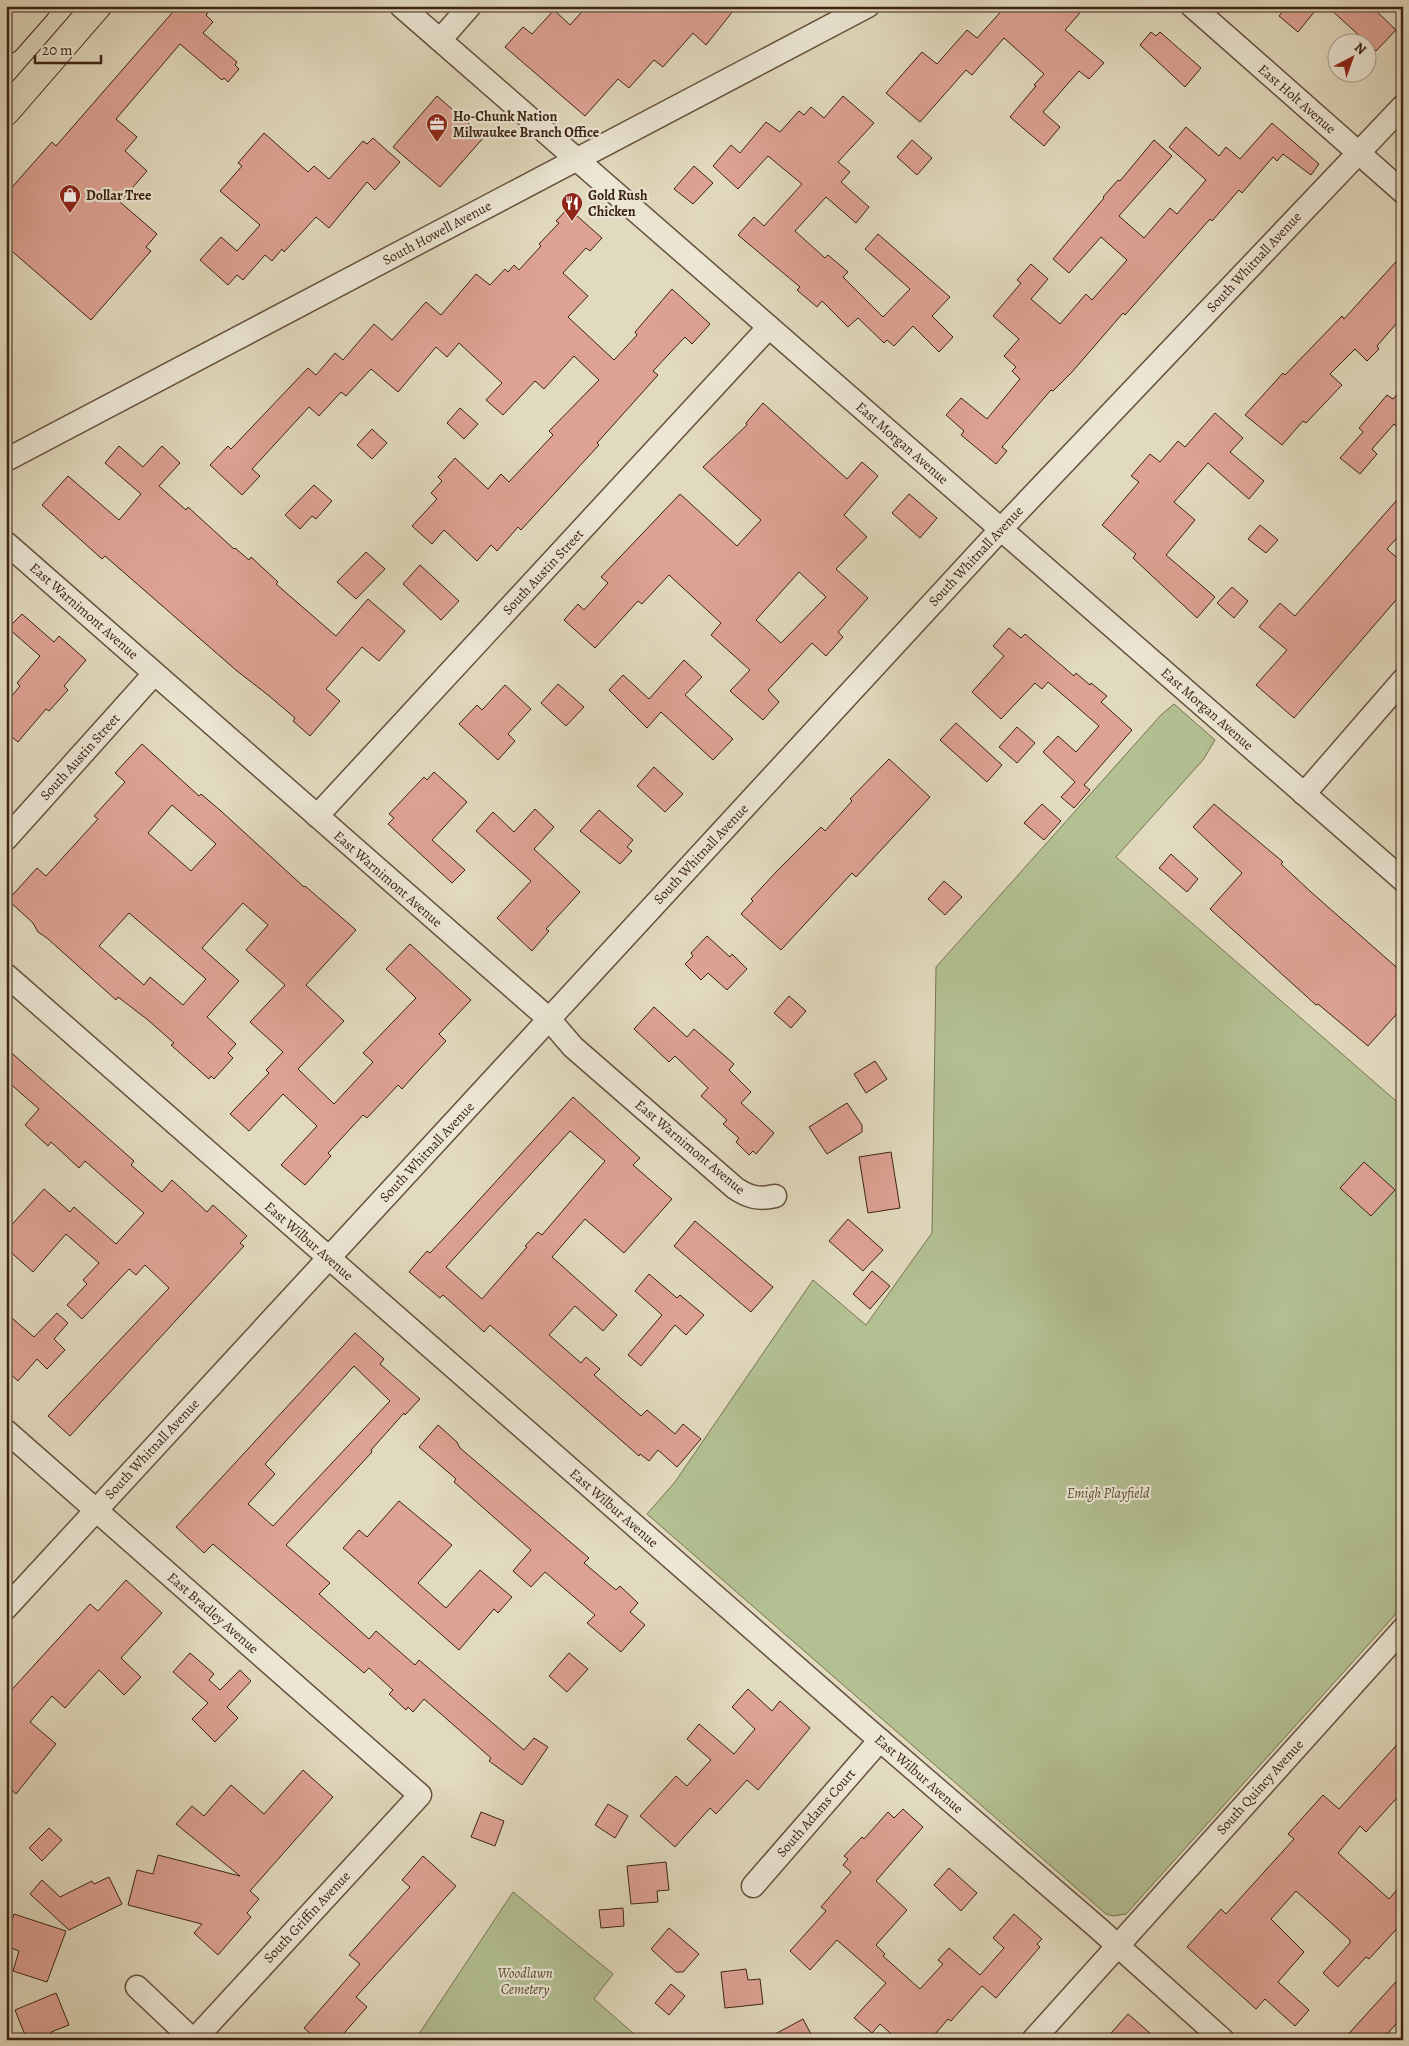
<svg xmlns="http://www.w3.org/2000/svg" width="1409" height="2046" viewBox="0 0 1409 2046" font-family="Alegreya,serif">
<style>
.green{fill:#b3c092;stroke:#787253}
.building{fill:#dea293;stroke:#3c2314;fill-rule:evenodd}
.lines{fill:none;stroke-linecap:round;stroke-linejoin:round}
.minor-casing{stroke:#66513e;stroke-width:25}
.major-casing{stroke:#3c2314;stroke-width:30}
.minor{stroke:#ece7d5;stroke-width:22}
.major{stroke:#e2dabe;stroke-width:28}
.labels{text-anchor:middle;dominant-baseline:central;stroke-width:4.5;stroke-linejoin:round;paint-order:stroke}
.street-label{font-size:14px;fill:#3c2314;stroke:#ece7d5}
.poi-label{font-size:14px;font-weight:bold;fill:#3c2314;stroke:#ece7d5;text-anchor:start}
.park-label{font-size:14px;font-style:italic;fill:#5a4a34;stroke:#ece7d5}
</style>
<rect width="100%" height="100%" fill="#e2dabe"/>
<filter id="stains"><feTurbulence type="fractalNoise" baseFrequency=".004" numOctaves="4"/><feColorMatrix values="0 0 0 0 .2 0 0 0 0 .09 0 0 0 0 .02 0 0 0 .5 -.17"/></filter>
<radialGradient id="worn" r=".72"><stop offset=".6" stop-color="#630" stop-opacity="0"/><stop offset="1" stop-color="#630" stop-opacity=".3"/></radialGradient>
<!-- green -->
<g class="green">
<polygon points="1174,704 1215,740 1203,760 1116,857 1403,1107 1403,1606 1126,1914 1113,1916 1106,1914 647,1514 675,1482 813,1280 866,1325 932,1233 936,967 1161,715"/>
<polygon points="513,1892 613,1974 594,1999 641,2040 415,2040"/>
</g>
<!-- building -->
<g class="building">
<polygon points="178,6 214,6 206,15 213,22 203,33 237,62 235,65 239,69 228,82 224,78 222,80 180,44 116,119 137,137 125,151 147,171 120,202 157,234 146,247 151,251 91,320 6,246 6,194 52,142 56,146"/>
<polygon points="587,6 737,6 706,45 693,33 663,67 654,60 629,88 618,79 585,116 505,47 523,27 532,34 554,10 570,25"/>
<polygon points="1006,6 1086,6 1065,30 1104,63 1089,79 1079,71 1043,112 1060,127 1044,146 1010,117 1036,86 1034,85 1044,74 1004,38 972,75 966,70 920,122 886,93 922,52 937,64 967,30 977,38"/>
<polygon points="1287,6 1319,6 1298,32 1279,16"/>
<polygon points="1327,6 1371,6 1396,30 1376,51"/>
<polygon points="1151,32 1156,36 1160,32 1201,68 1185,87 1140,45"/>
<polygon points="437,96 484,137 440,187 393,147"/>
<polygon points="843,96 874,123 838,162 850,172 841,182 869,207 856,223 826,197 795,231 825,258 828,255 848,272 843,277 883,317 910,289 865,249 878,234 950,297 932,316 953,337 939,352 913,326 894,346 887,340 884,343 858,318 848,327 822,301 817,307 797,290 800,287 738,235 754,217 764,226 802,184 768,156 738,189 713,166 731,145 740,153 766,122 780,132 799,111 804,115 811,107 824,118"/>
<polygon points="1272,123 1319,164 1311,175 1283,154 1277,161 1273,157 1242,193 1239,190 1212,221 1210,219 1125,315 1123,313 1072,372 1053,391 1051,390 1002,447 1007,451 996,464 961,435 964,431 946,415 961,398 987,419 1020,379 1012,371 1016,367 1004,356 1019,339 993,316 1021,283 1017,280 1031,264 1048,279 1031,299 1060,324 1086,294 1092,300 1127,260 1101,237 1069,273 1053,259 1104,198 1103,197 1118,180 1120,181 1154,140 1172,156 1119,216 1144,238 1170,208 1177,214 1206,180 1169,147 1186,127 1219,156 1226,147 1240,159"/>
<polygon points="264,133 308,172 314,166 329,179 363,141 367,144 373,138 400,162 375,190 367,182 329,228 316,217 284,252 282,249 272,261 265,255 243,280 237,275 228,285 200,260 221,237 237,251 260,225 220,191 242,166 238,163"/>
<polygon points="912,140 932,158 917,175 897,157"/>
<polygon points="694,166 713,183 693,204 674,189"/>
<polygon points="568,208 602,238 590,251 586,248 563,273 588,296 568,317 614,360 637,335 635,332 672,289 710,324 692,344 685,337 653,371 658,375 597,443 599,445 521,530 518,527 497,551 491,545 477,561 444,530 432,544 412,526 437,499 431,493 442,481 438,477 455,458 488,489 501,474 509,482 553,435 549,431 599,380 574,356 544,389 535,381 503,415 486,400 502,383 459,343 447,357 436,347 398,392 371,369 346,396 341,392 319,416 309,407 252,469 260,476 242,495 210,465 228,446 231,449 308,368 316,375 335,353 343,360 374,324 392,340 426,302 441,315 476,274 490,285 505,269 508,272 514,265 519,270 541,246 539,244 559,223 556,221"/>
<polygon points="1403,254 1403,316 1377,346 1379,349 1367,361 1355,349 1330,374 1342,385 1306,423 1303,421 1282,445 1245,415 1283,373 1285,375 1342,316 1344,319"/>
<polygon points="1403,388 1403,431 1394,424 1372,449 1377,454 1360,474 1340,458 1363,432 1359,428 1387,395 1393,399"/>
<path d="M 763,403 L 847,479 L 862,462 L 878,476 L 844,515 L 867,537 L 836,569 L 868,598 L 838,632 L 843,637 L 826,656 L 812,643 L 768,690 L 779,702 L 763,720 L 730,691 L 750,670 L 711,635 L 721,623 L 669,575 L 642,604 L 638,601 L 595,648 L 564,620 L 578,604 L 584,610 L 608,583 L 601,577 L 680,494 L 737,546 L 761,520 L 703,467 L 747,425 L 746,423 ZM 799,572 L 826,597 L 781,643 L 756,620 Z"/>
<polygon points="460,408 478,424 464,439 447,423"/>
<polygon points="1215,413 1243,438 1230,452 1264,481 1249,499 1208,463 1174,502 1195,520 1166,555 1215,597 1197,618 1133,558 1136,554 1102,525 1139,482 1131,476 1150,454 1160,462 1178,441 1185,447"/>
<polygon points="372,429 387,443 372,459 357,445"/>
<polygon points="119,446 143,467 162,446 180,463 159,486 186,510 188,507 234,549 235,548 249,560 251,557 278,582 276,584 336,636 368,599 405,631 379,661 362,647 326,689 340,701 310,736 293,721 295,718 268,695 237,671 105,556 102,559 42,505 68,476 119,520 141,494 105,463"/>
<polygon points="314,485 332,501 316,519 312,516 300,529 285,515"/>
<polygon points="1403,493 1403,531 1387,549 1403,563 1403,592 1294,718 1256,685 1287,650 1259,627 1280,603 1295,616"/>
<polygon points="909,494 937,518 920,538 892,513"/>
<polygon points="1260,525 1278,540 1266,553 1248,539"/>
<polygon points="366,552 385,569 356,599 337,582"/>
<polygon points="420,565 459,601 441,620 403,584"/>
<polygon points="1232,587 1248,601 1234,618 1217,603"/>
<polygon points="22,614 54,642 59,636 86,660 64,686 68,690 49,711 46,709 18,742 6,732 6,703 20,686 17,683 40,656 8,628"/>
<polygon points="1009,628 1021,638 1025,634 1074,676 1076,673 1090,685 1091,683 1107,696 1101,702 1132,730 1084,785 1090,790 1074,808 1061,797 1075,782 1043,752 1058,736 1076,752 1099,726 1048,682 1042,689 1035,683 1001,719 972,692 1004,656 993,646"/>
<polygon points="684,660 702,677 685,695 733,739 713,760 661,712 647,728 609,690 623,675 649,699"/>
<polygon points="558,684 584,707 566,726 541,703"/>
<polygon points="505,685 531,709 508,734 515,741 498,760 459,724 477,705 482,710"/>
<polygon points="956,723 1002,765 987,782 940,740"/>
<polygon points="1017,727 1035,743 1017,763 999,747"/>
<path d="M 142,744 L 199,796 L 201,794 L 221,811 L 304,887 L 305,886 L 356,930 L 306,985 L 344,1021 L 298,1069 L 334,1104 L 373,1062 L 363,1053 L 416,998 L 386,969 L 410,944 L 471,1000 L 439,1034 L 446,1041 L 419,1070 L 402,1089 L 398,1085 L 367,1118 L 363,1115 L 328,1153 L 331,1156 L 305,1185 L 281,1165 L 317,1126 L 283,1094 L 249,1131 L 230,1114 L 269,1073 L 266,1070 L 283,1052 L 250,1022 L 285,985 L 246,950 L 268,925 L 243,903 L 202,948 L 239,981 L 207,1017 L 236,1044 L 228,1053 L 233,1058 L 214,1079 L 211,1076 L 209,1079 L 171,1045 L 174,1043 L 148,1020 L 118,997 L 116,1000 L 47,938 L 38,932 L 33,923 L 8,900 L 37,868 L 46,876 L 98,819 L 94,816 L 125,782 L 115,773 ZM 172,805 L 216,844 L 191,871 L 148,833 ZM 129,913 L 206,979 L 183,1005 L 150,977 L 144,985 L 99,946 Z"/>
<polygon points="889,759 930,797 856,877 852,873 781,950 741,914 753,901 751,899 776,872 821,827 825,831 852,801 850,799"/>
<polygon points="654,767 683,794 665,812 637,786"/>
<polygon points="434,772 467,802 432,840 465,870 452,883 388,824 394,818 389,814 424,777 427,780"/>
<polygon points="1042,804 1061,821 1044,840 1024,823"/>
<polygon points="1214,804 1283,862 1281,864 1311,892 1403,973 1403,1007 1368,1046 1318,1004 1316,1005 1210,909 1242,873 1193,827"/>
<polygon points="535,809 554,827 534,849 580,892 546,929 549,931 532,951 497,918 531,881 476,831 493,812 514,832"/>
<polygon points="599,810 633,840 627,847 632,851 620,864 580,831"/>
<polygon points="1171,854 1198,879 1187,892 1159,868"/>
<polygon points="944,881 962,897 945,915 928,899"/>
<polygon points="707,936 730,957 732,954 747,969 727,990 708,973 701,980 685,964 693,956 691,953"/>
<polygon points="789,996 806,1011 791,1028 774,1013"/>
<polygon points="654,1007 687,1037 694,1029 734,1064 729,1070 751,1092 741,1103 774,1133 756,1154 753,1151 749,1155 736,1142 739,1138 723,1124 727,1120 701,1096 708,1088 675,1056 669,1062 634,1029"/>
<polygon points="6,1048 134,1161 131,1165 162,1192 172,1180 207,1212 213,1205 247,1236 240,1243 244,1246 70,1436 48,1416 169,1288 145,1265 136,1275 129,1269 82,1319 67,1305 87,1284 83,1280 99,1263 66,1234 33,1272 6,1248 6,1231 44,1189 70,1212 74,1207 116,1244 144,1213 85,1161 79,1168 51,1142 48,1146 25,1125 39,1109 6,1080"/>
<polygon points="875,1061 887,1079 866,1093 854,1074"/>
<path d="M 573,1097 L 640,1158 L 633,1165 L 672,1199 L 624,1253 L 585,1219 L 552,1257 L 617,1315 L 603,1331 L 575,1306 L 549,1335 L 581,1363 L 586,1357 L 600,1369 L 594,1375 L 641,1416 L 647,1410 L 675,1434 L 683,1424 L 701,1439 L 677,1467 L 658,1450 L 649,1461 L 640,1454 L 639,1456 L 490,1325 L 484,1332 L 443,1295 L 440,1298 L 409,1272 L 427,1251 L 430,1253 L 459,1222 ZM 570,1131 L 605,1161 L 542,1235 L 538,1232 L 525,1246 L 527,1247 L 482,1299 L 446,1267 Z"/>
<polygon points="847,1103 862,1125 862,1132 827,1154 809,1127"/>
<polygon points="891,1152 900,1208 868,1213 859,1157"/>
<polygon points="1364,1162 1395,1190 1371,1216 1340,1188"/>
<polygon points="848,1219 883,1250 863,1271 829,1241"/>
<polygon points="695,1221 773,1287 751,1312 674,1246"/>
<polygon points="872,1271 890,1286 870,1309 853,1294"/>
<polygon points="649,1274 677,1298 680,1295 704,1315 686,1335 675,1325 641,1366 628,1355 662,1315 635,1291"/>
<polygon points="6,1313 34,1337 57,1313 68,1323 54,1339 65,1350 47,1369 37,1359 18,1381 6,1370"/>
<path d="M 355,1333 L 384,1359 L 380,1364 L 420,1399 L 405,1415 L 404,1413 L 371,1450 L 372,1452 L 286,1545 L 330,1583 L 319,1594 L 369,1639 L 376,1631 L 415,1665 L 419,1660 L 524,1750 L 534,1738 L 548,1747 L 522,1785 L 489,1761 L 491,1758 L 424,1699 L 413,1712 L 408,1707 L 406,1710 L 389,1694 L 393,1690 L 369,1668 L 364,1673 L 213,1544 L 204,1553 L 176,1527 ZM 354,1366 L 390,1401 L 273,1526 L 248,1504 L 275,1474 L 265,1464 Z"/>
<polygon points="438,1425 457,1442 460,1448 589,1558 584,1563 616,1590 620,1586 638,1603 630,1612 645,1625 621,1652 587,1623 595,1615 545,1572 531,1587 513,1571 531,1550 454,1482 456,1479 419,1447"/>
<polygon points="399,1501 452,1545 418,1583 446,1608 480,1570 512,1597 498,1613 494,1609 459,1650 343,1548 359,1530 367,1537"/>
<polygon points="126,1580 162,1613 121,1658 141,1677 124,1695 99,1670 65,1708 52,1696 30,1722 56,1744 16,1794 6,1785 6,1696 90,1604 98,1611"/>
<polygon points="190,1653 214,1674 209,1680 220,1690 240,1670 251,1681 227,1707 238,1718 215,1742 192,1719 208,1703 173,1672"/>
<polygon points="569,1653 588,1669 567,1692 549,1676"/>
<polygon points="748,1689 772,1711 780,1701 810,1728 758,1790 747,1780 716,1814 710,1808 675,1847 640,1816 676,1776 687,1786 711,1760 687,1739 699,1724 734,1754 755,1729 732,1707"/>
<polygon points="1403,1738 1403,1791 1366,1832 1360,1826 1338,1853 1389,1899 1403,1883 1403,1922 1369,1959 1366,1957 1338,1987 1323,1973 1350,1943 1350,1940 1296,1891 1271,1919 1304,1952 1278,1982 1309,2010 1295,2026 1265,1999 1256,2009 1187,1947 1221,1909 1226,1914 1294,1839 1288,1834 1323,1795 1339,1809"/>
<polygon points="303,1770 333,1797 250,1891 259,1899 247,1913 251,1917 218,1955 194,1933 202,1924 128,1905 137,1870 153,1874 158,1855 240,1876 176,1824 192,1806 204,1816 231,1785 264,1814"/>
<polygon points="608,1804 628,1816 615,1838 595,1825"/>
<polygon points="903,1809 923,1827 876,1881 907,1910 876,1945 885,1954 883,1956 920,1989 943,1964 938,1960 949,1948 980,1975 1004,1948 993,1938 1014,1914 1042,1939 1037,1944 1040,1947 996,1998 982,1986 951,2021 948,2019 930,2040 898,2040 880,2024 872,2033 854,2018 886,1983 837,1940 810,1970 790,1951 826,1911 821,1907 851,1872 843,1865 848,1859 844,1856 862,1837 864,1839 888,1812 894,1818"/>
<polygon points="481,1812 504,1821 495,1846 471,1837"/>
<polygon points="49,1828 62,1840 42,1861 29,1848"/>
<polygon points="423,1856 456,1886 356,1997 367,2007 338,2040 318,2040 304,2028 360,1964 349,1955 410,1887 402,1880"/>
<polygon points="666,1862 669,1890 657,1891 658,1902 631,1904 627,1866"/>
<polygon points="949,1868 977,1893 961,1911 934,1885"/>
<polygon points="109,1877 122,1904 69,1930 30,1894 42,1880 60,1897 92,1881 94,1884"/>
<polygon points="623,1908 624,1926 601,1928 599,1910"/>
<polygon points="14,1914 66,1931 47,1982 13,1971 19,1951 6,1946 6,1938"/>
<polygon points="669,1928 699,1954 683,1972 676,1972 651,1949"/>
<polygon points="746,1969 748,1980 760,1979 763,2004 725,2008 721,1972"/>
<polygon points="1403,1974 1403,2016 1382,2040 1343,2040"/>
<polygon points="671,1984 685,1996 669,2015 655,2003"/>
<polygon points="56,1993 69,2025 51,2032 54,2040 27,2040 15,2010"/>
<polygon points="1128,2014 1158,2040 1105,2040"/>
<polygon points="803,2019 814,2040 764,2040"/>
</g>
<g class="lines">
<!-- minor casing -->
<g class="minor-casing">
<g id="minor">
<polyline points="401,6 1403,880"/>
<polyline points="1192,6 1403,192"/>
<polyline points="440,40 470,6"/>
<polyline points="6,460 868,6"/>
<path d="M 6,543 L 549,1019 L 573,1047 L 735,1188 C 748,1197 759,1200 775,1196"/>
<polyline points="1304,794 1403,680"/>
<polyline points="317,816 769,327"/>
<polyline points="6,839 154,674"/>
<polyline points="6,975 859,1722 1098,1928 1223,2040"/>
<polyline points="6,1431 420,1795 194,2040"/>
<polyline points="6,1608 1001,529 1403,106"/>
<polyline points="753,1886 880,1740"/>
<polyline points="137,1987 193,2040"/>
<polyline points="1033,2040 1403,1629"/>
</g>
</g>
<!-- major casing -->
<g class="major-casing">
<g id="major">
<polyline points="6,40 36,6"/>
<polyline points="6,111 97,6"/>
</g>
</g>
<!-- minor -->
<use href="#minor" class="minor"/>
<!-- major -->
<use href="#major" class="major"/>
</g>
<!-- icons -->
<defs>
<g id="office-pin" transform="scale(1.125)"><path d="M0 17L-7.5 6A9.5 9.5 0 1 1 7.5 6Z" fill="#8f2418" stroke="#ece7d5"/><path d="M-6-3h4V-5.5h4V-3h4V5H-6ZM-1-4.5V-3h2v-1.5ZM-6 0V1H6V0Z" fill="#fff"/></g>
<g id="shop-pin" transform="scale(1.125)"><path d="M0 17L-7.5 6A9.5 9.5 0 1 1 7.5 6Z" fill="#8f2418" stroke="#ece7d5"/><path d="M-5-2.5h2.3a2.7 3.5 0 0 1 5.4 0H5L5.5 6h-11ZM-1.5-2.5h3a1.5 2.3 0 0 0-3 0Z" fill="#fff"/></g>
<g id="restaurant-pin" transform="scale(1.125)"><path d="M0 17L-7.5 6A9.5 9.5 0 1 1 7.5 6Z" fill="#8f2418" stroke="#ece7d5"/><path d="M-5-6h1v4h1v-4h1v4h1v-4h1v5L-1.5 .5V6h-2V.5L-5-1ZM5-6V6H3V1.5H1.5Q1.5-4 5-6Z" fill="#fff"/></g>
</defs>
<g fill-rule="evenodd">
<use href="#office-pin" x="437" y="124"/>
<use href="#shop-pin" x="70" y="195"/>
<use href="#restaurant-pin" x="572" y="203"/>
</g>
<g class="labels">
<!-- street labels -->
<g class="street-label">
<text transform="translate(1297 99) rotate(41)">East Holt Avenue</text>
<text transform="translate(437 233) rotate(-28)">South Howell Avenue</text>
<text transform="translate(1254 262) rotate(-47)">South Whitnall Avenue</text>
<text transform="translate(902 443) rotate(41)">East Morgan Avenue</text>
<text transform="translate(976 556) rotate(-47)">South Whitnall Avenue</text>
<text transform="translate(543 572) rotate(-47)">South Austin Street</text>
<text transform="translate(84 611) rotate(41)">East Warnimont Avenue</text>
<text transform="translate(1207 709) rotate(41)">East Morgan Avenue</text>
<text transform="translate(80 757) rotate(-48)">South Austin Street</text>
<text transform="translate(701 854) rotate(-47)">South Whitnall Avenue</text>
<text transform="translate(388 879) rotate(41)">East Warnimont Avenue</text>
<text transform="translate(690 1147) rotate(40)">East Warnimont Avenue</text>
<text transform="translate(427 1152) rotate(-47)">South Whitnall Avenue</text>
<text transform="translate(309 1241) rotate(41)">East Wilbur Avenue</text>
<text transform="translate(152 1449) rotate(-47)">South Whitnall Avenue</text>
<text transform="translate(614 1508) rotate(41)">East Wilbur Avenue</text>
<text transform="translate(213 1613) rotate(41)">East Bradley Avenue</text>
<text transform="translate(919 1774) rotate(41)">East Wilbur Avenue</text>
<text transform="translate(1260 1787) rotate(-48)">South Quincy Avenue</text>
<text transform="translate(816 1813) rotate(-49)">South Adams Court</text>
<text transform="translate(307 1917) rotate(-47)">South Griffin Avenue</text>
</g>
<!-- poi labels -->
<g class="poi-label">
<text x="453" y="116">Ho-Chunk Nation<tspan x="453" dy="16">Milwaukee Branch Office</tspan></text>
<text x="86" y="195">Dollar Tree</text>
<text x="588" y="195">Gold Rush<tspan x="588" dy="16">Chicken</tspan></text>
</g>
<!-- park labels -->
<g class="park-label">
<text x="1108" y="1493">Emigh Playfield</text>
<text x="525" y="1973">Woodlawn<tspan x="525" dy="16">Cemetery</tspan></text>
</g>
</g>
<!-- margin -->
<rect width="1409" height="2046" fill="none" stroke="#e2dabe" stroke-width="25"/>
<rect x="8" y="8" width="1394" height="2031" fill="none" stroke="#3c2314" stroke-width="2.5"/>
<rect x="12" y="12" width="1384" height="2021" fill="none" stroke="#3c2314"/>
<!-- north arrow -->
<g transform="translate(1352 58) rotate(41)"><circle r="24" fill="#ece7d5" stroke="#a69988"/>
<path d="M0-4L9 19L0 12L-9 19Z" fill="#8f2418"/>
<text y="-8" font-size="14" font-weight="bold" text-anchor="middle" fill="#3c2314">N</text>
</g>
<!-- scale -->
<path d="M35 55v8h66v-8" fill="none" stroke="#3c2314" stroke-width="2.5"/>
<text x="42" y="55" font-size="15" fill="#3c2314" stroke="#ece7d5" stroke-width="4" paint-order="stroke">20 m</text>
<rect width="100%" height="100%" filter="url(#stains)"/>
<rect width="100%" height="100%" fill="url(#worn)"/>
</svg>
